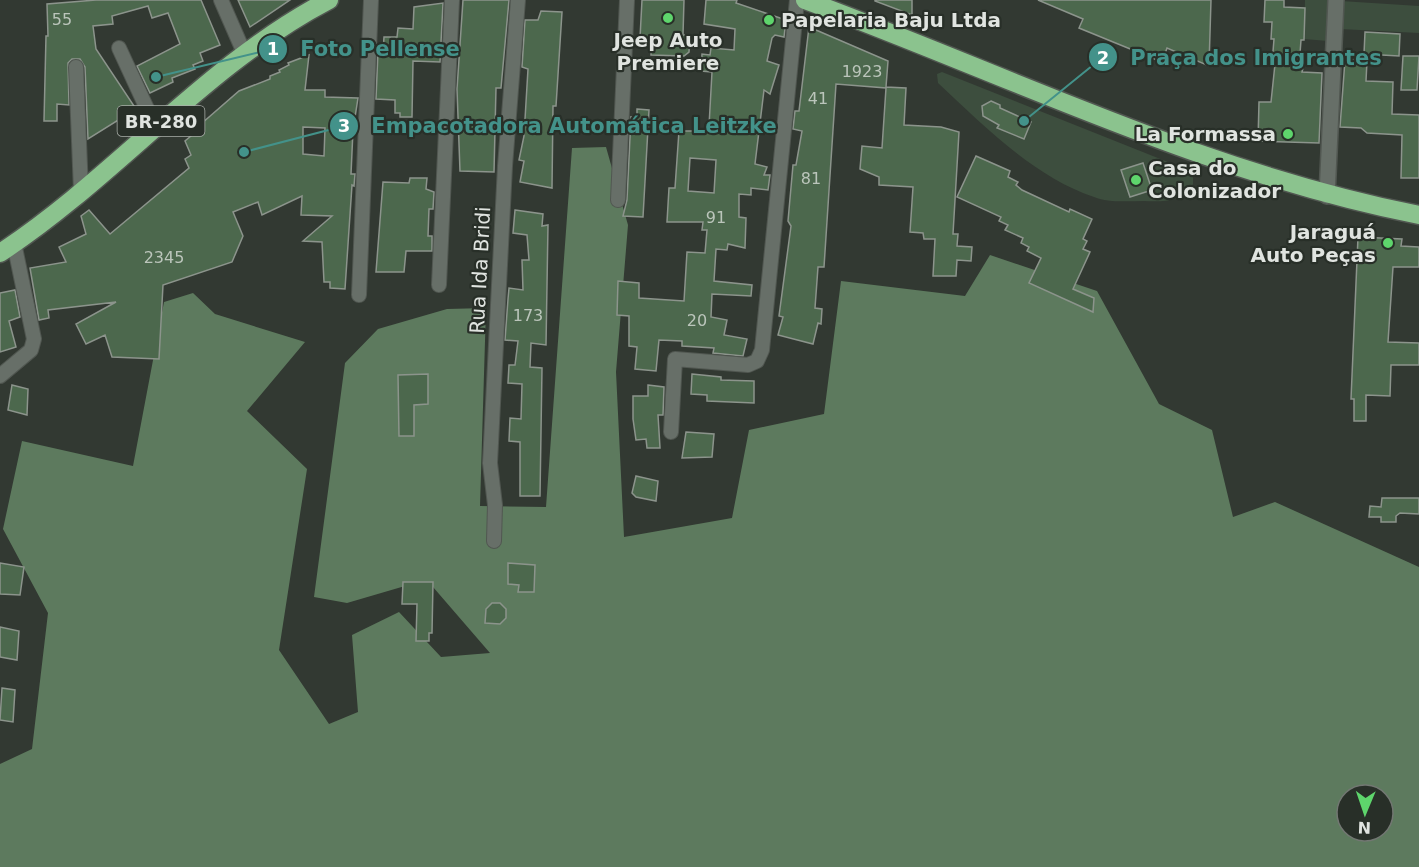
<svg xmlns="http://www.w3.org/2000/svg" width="1419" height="867" viewBox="0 0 1419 867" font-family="'DejaVu Sans',sans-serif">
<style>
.green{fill:#3d4e3e}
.forest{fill:#5d7a5e;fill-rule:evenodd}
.building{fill:#4c684d;stroke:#8c948c;stroke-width:1.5;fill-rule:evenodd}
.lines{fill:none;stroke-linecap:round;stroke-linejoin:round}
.street-casing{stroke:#515751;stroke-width:16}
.secondary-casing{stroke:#515751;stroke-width:18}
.highway-casing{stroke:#515751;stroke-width:21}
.street{stroke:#676f68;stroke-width:14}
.secondary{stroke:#676f68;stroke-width:15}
.highway{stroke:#8bc38e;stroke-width:18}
.poi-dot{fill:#5ed56c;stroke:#282f28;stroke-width:2}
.labels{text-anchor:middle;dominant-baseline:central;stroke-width:4.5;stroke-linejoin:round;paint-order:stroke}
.number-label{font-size:16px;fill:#bbc5bb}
.shield{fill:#282f28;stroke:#a9aea9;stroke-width:1.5}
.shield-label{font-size:18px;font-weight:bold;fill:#e0e4e0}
.poi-label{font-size:20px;font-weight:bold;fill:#e0e4e0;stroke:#282f28;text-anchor:start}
.street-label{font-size:20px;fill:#e0e4e0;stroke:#282f28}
.leader{fill:none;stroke:#43928a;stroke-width:2}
.callout-dot{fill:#43928a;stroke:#282f28;stroke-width:2}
.mark-label{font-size:18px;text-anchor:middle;font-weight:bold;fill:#fff}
.callout-label{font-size:21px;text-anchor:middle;font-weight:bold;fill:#43928a;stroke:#282f28;stroke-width:4.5;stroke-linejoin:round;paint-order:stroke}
</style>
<rect width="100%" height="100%" fill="#323932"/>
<!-- green -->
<g class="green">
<polygon points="1305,0 1330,0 1328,41 1304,39"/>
<polygon points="1341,1 1419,6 1419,33 1340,29"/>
<path d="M 942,72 L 1193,172 L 1193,184 C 1182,202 1163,202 1144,201 C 1127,201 1109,203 1094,197 C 1034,177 983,125 938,83 L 937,74 Z"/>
</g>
<!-- forest -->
<path class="forest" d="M 606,147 L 628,225 L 616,372 L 624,537 L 732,518 L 749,430 L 824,414 L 841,281 L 965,296 L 990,255 L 1097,291 L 1159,404 L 1212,430 L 1233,517 L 1275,502 L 1419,567 L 1419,867 L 0,867 L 0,764 L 32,749 L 48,613 L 3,529 L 22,441 L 133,466 L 164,302 L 193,293 L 215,314 L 305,342 L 247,411 L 307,469 L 279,650 L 329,724 L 358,712 L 352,635 L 399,612 L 441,657 L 490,653 L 433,587 L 405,586 L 347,603 L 314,597 L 345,363 L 378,329 L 447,309 L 486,308 L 480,506 L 546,507 L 572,148 ZM 1347,795 L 1383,795 L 1383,831 L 1347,831 Z"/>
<!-- building -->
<g class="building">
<polygon points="96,0 201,0 220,45 200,53 203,61 193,65 195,69 172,78 173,82 150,93 137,66 180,44 168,13 152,18 148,6 112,16 113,24 93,26 96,49 136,109 88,139 85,67 80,59 72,59 68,63 69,105 57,104 57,121 44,121 46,36 48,36 47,4"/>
<polygon points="238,0 290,0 250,27"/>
<polygon points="463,0 509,0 501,88 496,88 494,172 460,171 457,89"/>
<polygon points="642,0 684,0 683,35 690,35 689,52 684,56 651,55 651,39 640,38"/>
<path d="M 706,0 L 737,0 L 736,3 L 786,20 L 784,37 L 775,35 L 772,38 L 767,61 L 779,65 L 770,94 L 764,90 L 755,164 L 767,167 L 764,175 L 770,175 L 768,190 L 751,188 L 751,195 L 739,194 L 739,217 L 746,218 L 745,248 L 728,244 L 727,250 L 716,249 L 714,281 L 752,285 L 751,296 L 712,294 L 711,317 L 727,320 L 724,335 L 747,339 L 743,356 L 713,353 L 714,348 L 682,346 L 682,341 L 659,340 L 656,371 L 635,369 L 637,347 L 629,346 L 629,316 L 617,315 L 618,281 L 639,283 L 639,298 L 684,301 L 687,252 L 705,253 L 707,230 L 702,230 L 703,222 L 667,222 L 669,188 L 675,188 L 679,131 L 707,131 L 709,126 L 712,72 L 701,71 L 702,54 L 710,55 L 711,48 L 734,50 L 735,29 L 704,24 ZM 690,158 L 716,160 L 714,193 L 688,191 Z"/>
<polygon points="875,0 912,0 912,15 875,1"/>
<polygon points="1038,0 1211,0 1209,66 1167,48 1162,62 1079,28 1083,19"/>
<polygon points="1265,0 1284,0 1284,7 1305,8 1304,40 1301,40 1299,67 1303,68 1302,72 1322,73 1319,143 1258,141 1259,102 1271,102 1275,64 1272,64 1274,39 1271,39 1272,22 1264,22"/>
<polygon points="443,3 440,62 413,61 412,117 400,117 400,113 395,113 395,100 376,99 378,51 383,52 384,37 397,37 398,28 413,29 414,7"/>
<polygon points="541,11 562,12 556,106 553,106 552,188 520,182 524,161 519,160 524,136 528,69 522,67 525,20 538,20"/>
<polygon points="809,27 888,61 886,87 906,88 904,125 941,127 959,132 953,234 958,234 957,246 972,247 971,261 957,260 956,276 933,276 935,239 924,239 923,233 910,232 913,187 879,185 879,177 860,169 862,146 882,148 886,88 836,84 824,267 818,267 815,308 822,309 821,324 818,323 813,344 778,335 783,317 779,316 791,226 788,221 793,165 796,165 802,131 793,129 795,111 799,111"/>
<polygon points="1365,32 1400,34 1399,56 1364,54"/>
<path d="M 309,55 L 305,90 L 325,90 L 325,97 L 358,98 L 353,130 L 351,174 L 355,174 L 354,186 L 352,185 L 345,289 L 330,288 L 330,282 L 324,282 L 322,242 L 303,241 L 332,216 L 301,215 L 302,196 L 262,215 L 258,202 L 233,212 L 243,236 L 232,262 L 163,285 L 159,359 L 112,357 L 105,335 L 86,344 L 76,324 L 116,302 L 48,310 L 49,318 L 39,320 L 30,268 L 66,262 L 59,247 L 86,234 L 81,216 L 89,210 L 110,234 L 189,168 L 185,159 L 191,155 L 185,141 L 203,126 L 201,124 L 239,91 L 270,79 L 270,76 L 280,72 L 279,70 L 289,65 L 288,63 ZM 303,127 L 325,128 L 324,156 L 303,154 Z"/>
<polygon points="1403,56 1419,56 1417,90 1401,90"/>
<polygon points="1345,60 1367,61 1366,81 1393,82 1392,114 1419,115 1419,178 1401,178 1402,135 1367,133 1361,128 1340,127"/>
<polygon points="991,101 1000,105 1000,108 1031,122 1024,139 997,128 999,125 983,116 982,106"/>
<polygon points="637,109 649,110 643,217 623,216 627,200 631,117 637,118"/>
<polygon points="976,156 1010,171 1008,177 1018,182 1016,185 1022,190 1069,212 1070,209 1092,219 1083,239 1087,241 1083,249 1090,252 1073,289 1094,298 1093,312 1029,283 1041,258 1027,251 1029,247 1021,243 1023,238 1005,230 1008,225 999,221 1001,217 957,197"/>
<polygon points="1143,163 1152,190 1130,197 1121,170"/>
<polygon points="410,178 427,178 426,189 434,192 433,209 429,209 428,236 432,236 432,251 406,251 404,272 376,272 383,182 409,183"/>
<polygon points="515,210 543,214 542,226 548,225 546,345 531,343 530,367 542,368 540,496 520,496 520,442 509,441 510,418 521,419 522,384 508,383 509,365 515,365 518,341 505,340 508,299 509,288 523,290 522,260 529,260 527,235 513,233"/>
<polygon points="1358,237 1402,239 1401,246 1419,247 1419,267 1393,267 1388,342 1419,343 1419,365 1391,365 1390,396 1366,395 1366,421 1354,421 1354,399 1351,399"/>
<polygon points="15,290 20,317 9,321 16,347 0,352 0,293"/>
<polygon points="428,374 428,404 414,405 414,436 399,436 398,375"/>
<polygon points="692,374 721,377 721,380 754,381 754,403 707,401 707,395 691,394"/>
<polygon points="12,385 28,389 27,415 8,410"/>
<polygon points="648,385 664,387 663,415 658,415 660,448 647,448 646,439 636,440 633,419 633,396 648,396"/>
<polygon points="686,432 714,434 712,457 682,458"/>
<polygon points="636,476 658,481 656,501 636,497 632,493"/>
<polygon points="1382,498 1419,498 1419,514 1400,513 1396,516 1396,522 1381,522 1381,517 1369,517 1370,506 1381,507"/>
<polygon points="0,563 24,567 20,595 0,594"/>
<polygon points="508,563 535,565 534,592 518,592 519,585 508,584"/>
<polygon points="403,582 433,582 432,633 429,633 429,641 416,641 417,604 402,604"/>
<polygon points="492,603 500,603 506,609 506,618 500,624 485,623 486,609"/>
<polygon points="0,627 19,631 17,660 0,657"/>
<polygon points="2,688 15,690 13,722 0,720"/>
</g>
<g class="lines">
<!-- street casing -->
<g class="street-casing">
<g id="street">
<polyline points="221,0 245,55"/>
<polyline points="119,48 155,126"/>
<polyline points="76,67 81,191"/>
<polyline points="618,200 627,0"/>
<polyline points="439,285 452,0"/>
<polyline points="359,295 371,0"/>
<polyline points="0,376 31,350 34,339 14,243"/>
<polyline points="671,432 675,359 748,365 757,361 762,350 797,0"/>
<polyline points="494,541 495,505 490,463 505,166 518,0"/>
</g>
</g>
<!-- secondary casing -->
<g class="secondary-casing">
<polyline id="secondary" points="1327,196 1336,0"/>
</g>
<!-- highway casing -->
<g class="highway-casing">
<g id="highway">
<path d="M 805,0 C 1011,76 1202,172 1419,215"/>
<path d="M 0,253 C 116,177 206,64 329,0"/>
</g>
</g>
<!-- street -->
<use href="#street" class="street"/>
<!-- secondary -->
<use href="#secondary" class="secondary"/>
<!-- highway -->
<use href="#highway" class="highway"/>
</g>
<!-- markers -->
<g class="poi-dot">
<circle cx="668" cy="18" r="6"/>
<circle cx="769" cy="20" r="6"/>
<circle cx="1288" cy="134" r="6"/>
<circle cx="1136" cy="180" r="6"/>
<circle cx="1388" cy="243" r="6"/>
</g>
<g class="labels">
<!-- number labels -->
<g class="number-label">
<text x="62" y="19">55</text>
<text x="862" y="71">1923</text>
<text x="818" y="98">41</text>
<text x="811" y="178">81</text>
<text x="716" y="217">91</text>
<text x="164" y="257">2345</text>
<text x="528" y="315">173</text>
<text x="697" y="320">20</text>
</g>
<!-- shield labels -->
<rect class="shield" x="117.5" y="106" width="87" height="30" rx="4.5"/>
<g class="shield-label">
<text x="161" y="121">BR-280</text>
</g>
<!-- poi labels -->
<g class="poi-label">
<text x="781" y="20">Papelaria Baju Ltda</text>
<text x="668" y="40" text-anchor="middle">Jeep Auto<tspan x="668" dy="23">Premiere</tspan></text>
<text x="1276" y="134" text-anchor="end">La Formassa</text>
<text x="1148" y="168">Casa do<tspan x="1148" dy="23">Colonizador</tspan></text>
<text x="1376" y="232" text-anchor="end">Jaraguá<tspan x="1376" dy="23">Auto Peças</tspan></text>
</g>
<!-- street labels -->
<g class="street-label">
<text transform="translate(480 270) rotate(-87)">Rua Ida Bridi</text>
</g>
</g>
<!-- callouts -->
<path class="leader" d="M156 77L273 49M1024 121L1103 57M244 152L344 126"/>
<g class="callout-dot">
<circle cx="156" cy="77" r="6"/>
<circle cx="1024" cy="121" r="6"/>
<circle cx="244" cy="152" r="6"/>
<circle cx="273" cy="49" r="15"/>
<circle cx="1103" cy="57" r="15"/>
<circle cx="344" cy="126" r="15"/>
</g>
<g class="mark-label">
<text x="273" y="55">1</text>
<text x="1103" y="64">2</text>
<text x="344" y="132">3</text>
</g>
<g class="callout-label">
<text x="380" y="56">Foto Pellense</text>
<text x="1256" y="65">Praça dos Imigrantes</text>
<text x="574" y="133">Empacotadora Automática Leitzke</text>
</g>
<!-- north arrow -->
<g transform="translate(1365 813) rotate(182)"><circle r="28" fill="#282f28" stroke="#727772" stroke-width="1.5"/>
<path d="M0-4.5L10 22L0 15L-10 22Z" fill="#5ed56c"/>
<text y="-9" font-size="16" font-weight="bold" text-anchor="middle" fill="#e0e4e0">N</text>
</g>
</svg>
